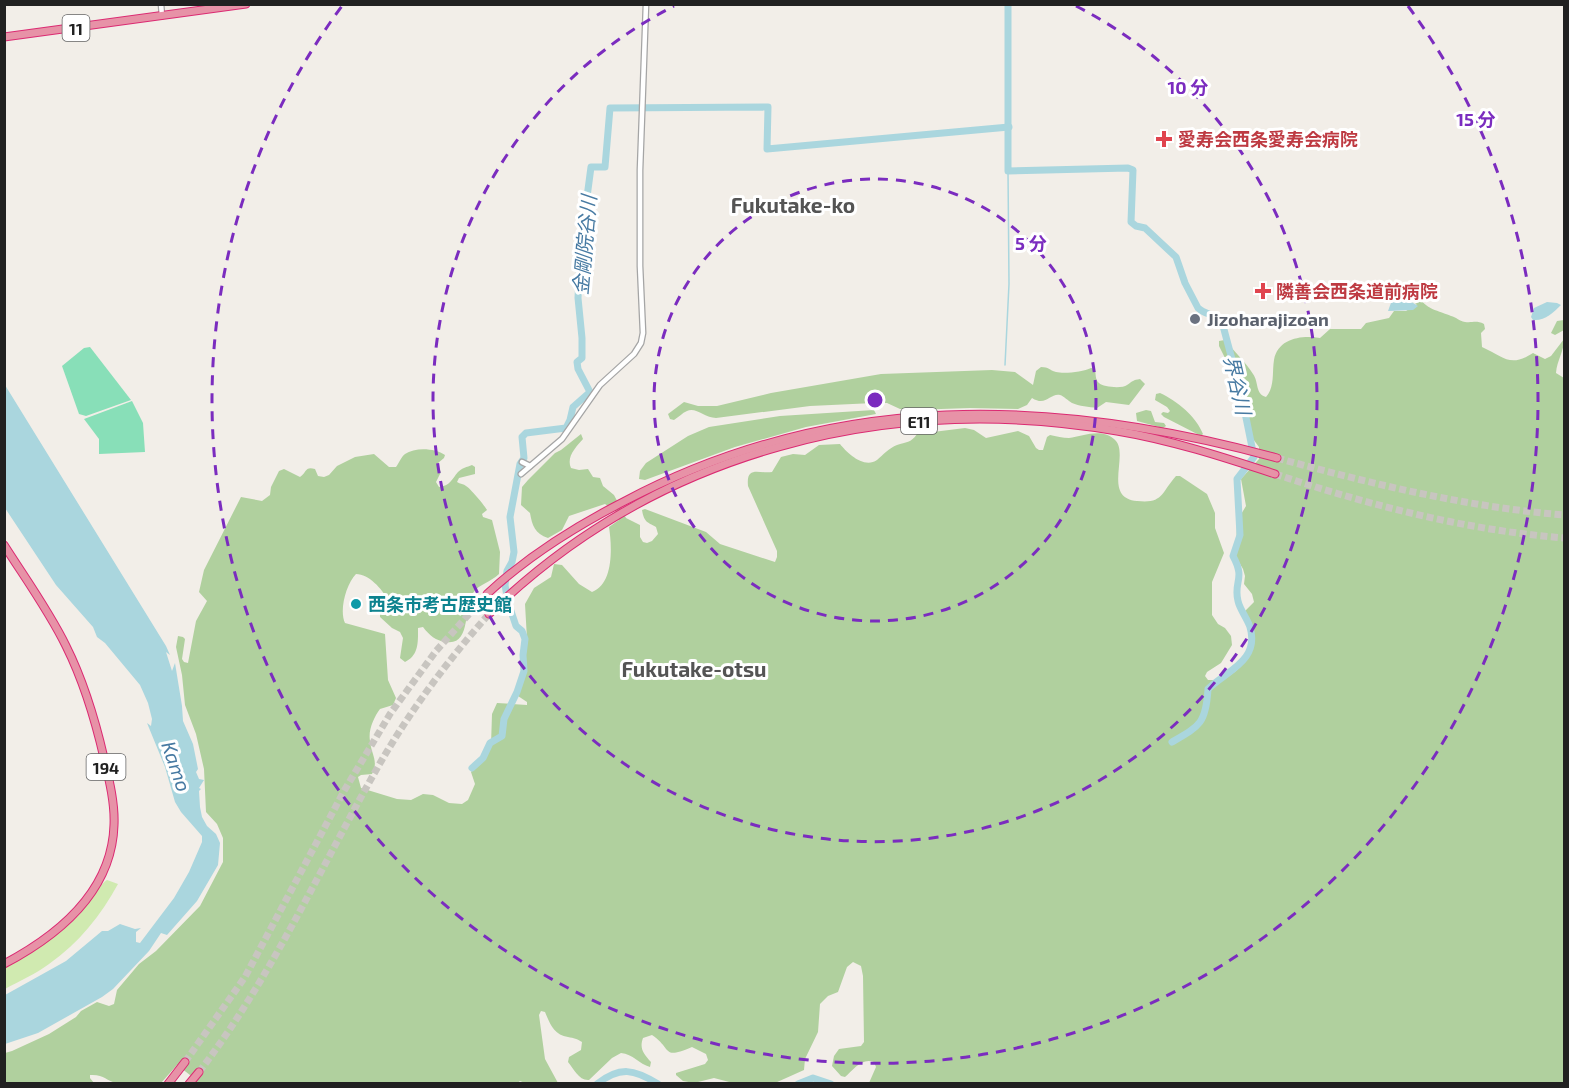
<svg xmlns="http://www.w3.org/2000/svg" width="1569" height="1088" viewBox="0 0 1569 1088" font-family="'Exo 2','Noto Sans JP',sans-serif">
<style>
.grass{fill:#d0eab0}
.forest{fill:#b0d09e}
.pitch{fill:#88dfb8}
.water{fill:#aad6de}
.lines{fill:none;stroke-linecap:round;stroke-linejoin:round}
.stream{stroke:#aad6de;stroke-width:1.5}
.river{stroke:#aad6de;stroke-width:7}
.highway-tunnel{stroke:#c8c5c0;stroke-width:7;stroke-dasharray:7 3.5;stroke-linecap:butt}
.minor-casing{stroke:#a5a5a5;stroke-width:7}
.highway-casing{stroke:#db2a72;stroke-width:9}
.minor{stroke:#fff;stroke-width:4.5}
.highway{stroke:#e792a7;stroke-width:7}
.ring{fill:none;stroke:#7b2cbf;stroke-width:3;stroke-dasharray:10 8}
.health-dot{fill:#e0444e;stroke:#fff;stroke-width:2}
.worship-dot{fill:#6b7280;stroke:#fff;stroke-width:2}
.culture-dot{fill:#0f9aa8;stroke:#fff;stroke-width:2}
.labels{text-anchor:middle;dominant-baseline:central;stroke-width:6;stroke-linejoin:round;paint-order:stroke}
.shield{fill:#fff;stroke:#646464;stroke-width:1.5}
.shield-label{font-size:16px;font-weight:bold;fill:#212121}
.health-label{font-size:18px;font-weight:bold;fill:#be3a42;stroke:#fff;text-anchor:start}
.worship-label{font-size:18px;font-weight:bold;fill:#5b616d;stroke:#fff;text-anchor:start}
.culture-label{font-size:18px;font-weight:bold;fill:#0d838f;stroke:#fff;text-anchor:start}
.water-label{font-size:20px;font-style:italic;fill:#477aa2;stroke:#fff}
.quarter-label{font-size:21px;font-weight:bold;fill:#545454;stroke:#fff}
.centre{fill:#7b2cbf;stroke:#fff;stroke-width:3}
.ring-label{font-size:18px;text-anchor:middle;font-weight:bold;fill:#7b2cbf;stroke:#fff;stroke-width:6;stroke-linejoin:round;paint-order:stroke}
</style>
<rect width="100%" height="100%" fill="#f2eee8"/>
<!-- grass -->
<path class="grass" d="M 107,880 L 118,884 C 101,915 79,943 49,964 C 36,974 19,981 5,989 L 5,967 C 32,952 56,938 78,916 C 86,907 100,884 107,880 Z"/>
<!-- forest -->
<g class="forest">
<path d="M 1418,285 L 1427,287 L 1426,291 L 1419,295 C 1423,309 1440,311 1451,316 C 1456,317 1459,321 1465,322 C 1473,323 1476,320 1484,324 L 1485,329 L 1481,333 L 1482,347 C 1504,357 1510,368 1533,353 L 1545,359 L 1551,356 L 1564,339 C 1564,352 1557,360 1556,373 L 1564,378 L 1564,1083 L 869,1083 L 876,1067 L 874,1062 C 862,1057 853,1070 845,1077 L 841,1076 L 832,1066 L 834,1056 L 839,1049 L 861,1046 L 864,1042 L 863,976 L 861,966 L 853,962 L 847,967 L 838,992 L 828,996 L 820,1004 L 818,1032 L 805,1059 L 804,1070 L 775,1083 L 733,1083 L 714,1078 L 694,1083 L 683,1081 L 676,1075 L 676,1073 L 705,1064 L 708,1060 L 706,1054 L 692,1047 C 661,1060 673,1049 652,1035 L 643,1038 C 639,1049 644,1054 651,1062 L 650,1067 C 639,1064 633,1054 621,1053 L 612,1058 L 589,1080 C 579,1081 574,1069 568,1062 L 569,1057 L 581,1050 L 582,1042 C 577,1039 574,1038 568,1037 C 554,1035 550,1024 545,1012 L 541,1011 L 539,1015 L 545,1059 L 558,1083 L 525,1083 L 520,1081 L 516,1084 L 193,1084 L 190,1075 L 177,1065 L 161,1083 C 148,1083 130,1087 117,1083 C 106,1081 104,1074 90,1075 L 90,1078 L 94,1083 L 5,1084 L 5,1053 L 12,1051 L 49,1034 L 76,1017 L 81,1011 L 97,1002 L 109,1006 L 114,1004 L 117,990 L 139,964 L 156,951 L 200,906 L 223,862 L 223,838 L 217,824 L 206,812 L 204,769 L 196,734 L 185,705 L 182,675 L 176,647 L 178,636 L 183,637 L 185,639 L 182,659 L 184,662 L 188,663 L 196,621 L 207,601 L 199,592 L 204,570 L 241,497 L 262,501 L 270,495 L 271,487 L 279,471 L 284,469 L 300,477 C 307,472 305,466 315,469 L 318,476 L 324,477 L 329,475 L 337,466 L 355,457 L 374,454 L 389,467 L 396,467 C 399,463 401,457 405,454 C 415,447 435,448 445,455 L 444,458 L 438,463 L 438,468 L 441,472 L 436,482 L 439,487 C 450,486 452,479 458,472 C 462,468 467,467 472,465 L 475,467 L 475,474 L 459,478 L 457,482 C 460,484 464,484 466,486 C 469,487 486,507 487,510 L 482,514 L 483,517 L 492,520 L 500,552 L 499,574 C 491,582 479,584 473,593 C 463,606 472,646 446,642 C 436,641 429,635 423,627 L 418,628 C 418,642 419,655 405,662 L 400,658 L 403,638 L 400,632 L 392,628 L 380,617 L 380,612 L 388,600 C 382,589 369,574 356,574 C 346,584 339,611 345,623 L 385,634 L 388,680 L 396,698 L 393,705 L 380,709 C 374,717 368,730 370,741 C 371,754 379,761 372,774 L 361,775 L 358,777 L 361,788 L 397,799 L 411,800 L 423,794 L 433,795 L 449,803 L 462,804 L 468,800 L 475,784 L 471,772 L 475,766 L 485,760 L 491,745 L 492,714 L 497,703 L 527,705 L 527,702 L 515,694 L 516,688 L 523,682 L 526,666 L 525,655 L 527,639 L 525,604 L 534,588 L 551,577 L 554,564 L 562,565 L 579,584 L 592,592 C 614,584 612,546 609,527 L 619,520 L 615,511 L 605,504 L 569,516 L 562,530 L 548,538 C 535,534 532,525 530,513 L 521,505 L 522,487 L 528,480 L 555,453 L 561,450 L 581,434 L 583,439 C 576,447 566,457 571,468 L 579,470 L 588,469 L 593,477 L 600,478 L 603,486 L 614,495 L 626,518 L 640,525 L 640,537 L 643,542 L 647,543 L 652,541 L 658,534 L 656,527 C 647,522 644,522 642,510 L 645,509 L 706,532 L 720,544 L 775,562 L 777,557 L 777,551 L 748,486 C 746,465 759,474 772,472 L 781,457 L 793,454 L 805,455 L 819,445 L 840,444 C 847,453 864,469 877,460 C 883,455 889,448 897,445 C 906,442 911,443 917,434 L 965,428 L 974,430 L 986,438 L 1018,431 L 1029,436 L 1036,448 L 1039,450 L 1043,450 L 1047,437 L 1050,435 C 1056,436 1063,438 1069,438 C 1083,436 1101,428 1114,439 C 1131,452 1101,498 1137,501 C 1163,504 1161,493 1176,476 L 1180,476 L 1207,494 L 1215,513 L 1215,528 L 1224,553 L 1212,582 L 1212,615 L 1218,624 L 1225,628 L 1231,636 L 1232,645 L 1221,663 L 1207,672 L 1205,676 L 1208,680 C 1212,680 1218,680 1222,679 C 1237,675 1254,654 1253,639 C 1253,629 1249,620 1245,611 L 1254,602 L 1252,594 L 1244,584 L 1245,576 L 1243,569 L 1236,557 L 1237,521 L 1246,506 L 1241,479 L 1259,459 L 1259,447 L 1253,439 L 1246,406 L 1236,395 L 1234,376 L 1219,346 L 1219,341 L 1225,340 C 1234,351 1246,363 1253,374 C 1259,382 1255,394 1266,397 C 1275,387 1272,372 1274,360 C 1278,338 1302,335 1320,338 L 1330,329 L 1361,329 L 1366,323 L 1389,318 L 1394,311 L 1406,311 L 1417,304 L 1410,301 L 1409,295 Z"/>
<polygon points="1564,320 1564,330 1555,335 1551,333 1557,321"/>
<path d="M 1041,367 C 1049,367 1049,370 1056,372 C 1064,374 1083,372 1091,368 L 1095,369 C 1096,374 1095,380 1099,383 C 1103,387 1122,389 1127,385 C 1133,381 1133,380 1140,379 L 1145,384 L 1129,405 L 1106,402 L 1097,408 C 1089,407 1079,406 1072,403 C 1068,401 1064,396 1060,395 C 1050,393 1046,407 1032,398 L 1027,405 L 1018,409 L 970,408 L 912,410 L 900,409 L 887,403 L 874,403 L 810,406 L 716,418 C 705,418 696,407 687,411 C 682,413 679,417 674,420 L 670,419 L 668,414 L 684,402 L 698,406 L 717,406 L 771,393 L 881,374 L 992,370 L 1015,372 L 1033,385 L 1036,371 Z"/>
<path d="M 1160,393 C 1177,401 1196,416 1203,434 L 1201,436 L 1164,417 L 1161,414 L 1163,412 L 1168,413 L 1170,411 L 1167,407 L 1155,400 L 1156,394 Z"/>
<polygon points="874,410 876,414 806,427 735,447 645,480 639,479 640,471 646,463 688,436 709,427 780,416"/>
<polygon points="1146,410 1151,411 1155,422 1164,423 1166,426 1163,428 1137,421 1136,413"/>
</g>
<!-- pitch -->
<g class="pitch">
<polygon points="90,347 131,400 86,416 79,414 62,366 84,348"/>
<polygon points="132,401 143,423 145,452 99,454 99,439 84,419"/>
</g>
<!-- water -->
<g class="water">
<polygon points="1395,298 1410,301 1418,306 1413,310 1388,311 1392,300"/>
<path d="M 1547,302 L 1557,303 L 1561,305 C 1553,313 1545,321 1533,320 L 1531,317 L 1534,308 Z"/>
<polygon points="5,385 166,646 170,655 166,652 172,671 175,663 182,706 183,721 193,744 198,769 196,772 199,779 204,780 199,788 201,789 199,791 200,807 202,817 207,826 216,834 220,843 218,865 197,901 167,935 161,933 149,951 113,989 102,997 38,1033 5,1044 5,995 66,961 102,931 108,931 120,924 135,929 141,928 136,932 136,942 140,943 174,898 189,872 202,842 202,836 181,812 175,802 165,767 147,723 151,726 152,719 148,703 140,685 105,643 97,637 93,627 56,585 5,508"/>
</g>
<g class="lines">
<!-- stream -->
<polyline class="stream" points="1005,365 1009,284 1008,171"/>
<!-- river -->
<g class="river">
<path d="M 1008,4 L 1008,171 L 1128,168 L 1133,170 L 1131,222 L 1136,226 L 1145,228 L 1176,257 L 1185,283 L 1198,308 C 1205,315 1216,314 1222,322 L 1241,393 L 1254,457 L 1237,479 L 1240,535 L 1233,556 C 1246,580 1233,581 1238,601 C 1240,610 1247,618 1250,627 C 1260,661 1226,671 1208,689 C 1206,723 1200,726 1172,742"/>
<polyline points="472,768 483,758 490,743 502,736 504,719 517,692 524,671 523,655 525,639 522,631 516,626 508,602 505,585 507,571 512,562 514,552 510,517 520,464 524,458 522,437 526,433 566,428 570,420 573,407 590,392 578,369 577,362 582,358 582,338 578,298 581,242 591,167 605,167 610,108 768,107 767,149 1009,127"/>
<path d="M 597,1084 C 620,1066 634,1069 658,1084"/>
<polyline points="798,1084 813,1078 831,1084"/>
</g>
<!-- highway-tunnel -->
<g class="highway-tunnel">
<path d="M 1277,458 C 1372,484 1467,507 1564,515"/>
<path d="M 1275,474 C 1369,505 1465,530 1564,538"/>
<polyline points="185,1062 245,977 344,791 390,714 436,651 487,594"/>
<path d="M 199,1072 C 272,977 320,868 379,765 C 410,711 448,660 489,614"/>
</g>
<!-- minor casing -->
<g class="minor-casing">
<g id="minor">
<polyline points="161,4 162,16"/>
<polyline points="522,462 530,466"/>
<polyline points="521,474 562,439 600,385 634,354 641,343 643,333 640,266 640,170 646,4"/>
</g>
</g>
<!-- highway casing -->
<g class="highway-casing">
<g id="highway">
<polyline points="4,37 246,4"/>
<path d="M 4,545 C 25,578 49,611 66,646 C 84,682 95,719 104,758 C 109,779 115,803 114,825 C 112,892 59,935 4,964"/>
<path d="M 487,594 C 528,556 576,526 625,501 C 835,390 1054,397 1277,458"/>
<path d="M 489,614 C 657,450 889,392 1117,431 C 1171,440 1223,457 1275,474"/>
<polyline points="168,1084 185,1062"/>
<polyline points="189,1084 199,1072"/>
</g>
</g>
<!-- minor -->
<use href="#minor" class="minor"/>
<!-- highway -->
<use href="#highway" class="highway"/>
</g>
<!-- distance rings -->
<g class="ring">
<circle cx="875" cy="400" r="221"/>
<path d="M1076 6A442 442 0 1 1 674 6"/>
<path d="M1408 6A663 663 0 1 1 342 6"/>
</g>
<!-- markers -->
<g class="health-dot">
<path d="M1161 130h6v6h6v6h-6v6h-6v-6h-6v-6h6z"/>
<path d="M1260 282h6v6h6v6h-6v6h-6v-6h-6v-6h6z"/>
</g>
<circle class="worship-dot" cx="1195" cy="319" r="6"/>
<circle class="culture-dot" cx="356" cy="604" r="6"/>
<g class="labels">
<!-- shield labels -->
<g class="shield">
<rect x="62.5" y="15" width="27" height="26" rx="4.5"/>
<rect x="901" y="408" width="36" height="26" rx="4.5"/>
<rect x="86.5" y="754" width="39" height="26" rx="4.5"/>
</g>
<g class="shield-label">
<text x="76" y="28">11</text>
<text x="919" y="421">E11</text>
<text x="106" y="767">194</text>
</g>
<!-- health labels -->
<g class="health-label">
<text x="1178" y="139">愛寿会西条愛寿会病院</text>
<text x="1276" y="291">隣善会西条道前病院</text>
</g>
<!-- worship labels -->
<g class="worship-label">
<text x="1207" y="319">Jizoharajizoan</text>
</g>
<!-- culture labels -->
<g class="culture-label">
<text x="368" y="604">西条市考古歴史館</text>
</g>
<!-- water labels -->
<g class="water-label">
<text transform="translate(584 245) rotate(-85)">金剛院谷川</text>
<text transform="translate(1238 385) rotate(77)">界谷川</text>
<text transform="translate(177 766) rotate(71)">Kamo</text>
</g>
<!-- quarter labels -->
<g class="quarter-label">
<text x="793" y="204">Fukutake-ko</text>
<text x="694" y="668">Fukutake-otsu</text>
</g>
</g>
<circle cx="875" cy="400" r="9" class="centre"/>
<g class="ring-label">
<text x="1188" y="94">10 分</text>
<text x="1476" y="126">15 分</text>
<text x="1031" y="250">5 分</text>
</g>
<!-- border -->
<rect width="1569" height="1088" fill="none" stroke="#212121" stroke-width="12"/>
</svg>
